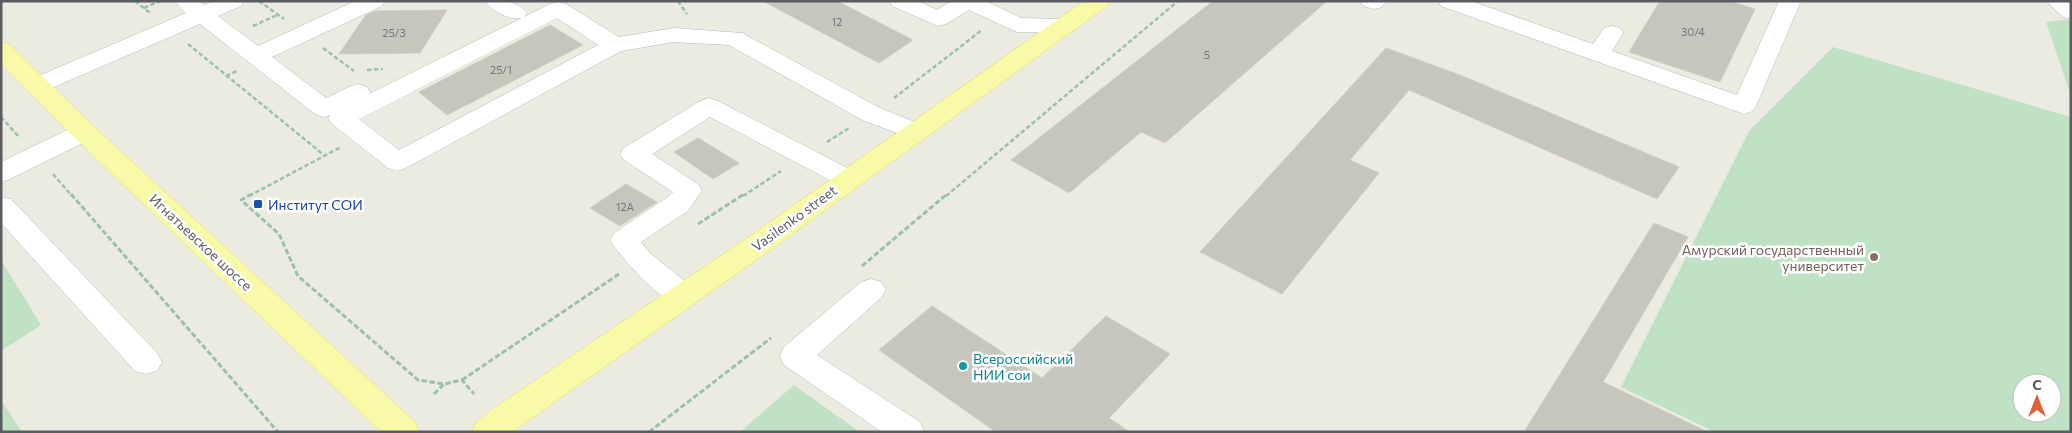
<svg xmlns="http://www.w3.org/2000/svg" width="2072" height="433" viewBox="0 0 2072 433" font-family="Commissioner,sans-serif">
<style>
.green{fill:#bfe2c5;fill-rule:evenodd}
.building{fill:#c7c6be;stroke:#d0cec0}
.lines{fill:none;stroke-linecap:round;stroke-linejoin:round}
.minor-casing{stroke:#b7b8bd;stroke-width:1}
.major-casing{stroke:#e8db5e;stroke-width:1}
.path-far1{stroke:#99c2ac;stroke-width:2.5;stroke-dasharray:4.5 2.5;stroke-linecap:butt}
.path{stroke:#99c2ac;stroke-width:3;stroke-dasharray:5.5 2.5;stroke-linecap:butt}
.minor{fill:#fff;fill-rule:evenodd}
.major{fill:#f8faa8;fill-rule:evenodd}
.transit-dot{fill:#1a4fb4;stroke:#fff;stroke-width:2}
.education-dot{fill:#8d6e63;stroke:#fff;stroke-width:2}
.culture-dot{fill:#0f9aa8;stroke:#fff;stroke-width:2}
.labels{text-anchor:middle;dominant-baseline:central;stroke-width:5;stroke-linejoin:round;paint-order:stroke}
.number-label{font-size:11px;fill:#757678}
.transit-label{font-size:14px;fill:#164399;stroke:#fff;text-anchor:start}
.street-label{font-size:14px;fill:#5a5c61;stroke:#fff}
.education-label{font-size:14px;fill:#785e54;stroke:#fff;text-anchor:end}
.culture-label{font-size:14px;fill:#0d838f;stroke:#fff;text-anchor:start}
</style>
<rect width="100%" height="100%" fill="#ecebe1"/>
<!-- green -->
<g class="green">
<polygon points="2071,19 2071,96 2046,22"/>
<path d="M 1833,47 L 2071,117 L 2071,432 L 1715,432 L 1621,387 L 1749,131 ZM 2022,383 L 2052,383 L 2052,413 L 2022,413 Z"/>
<polygon points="1,260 41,325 1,351"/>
<polygon points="794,385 860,432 740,432"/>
<polygon points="1,400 22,432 1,432"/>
</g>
<!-- building -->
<g class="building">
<polygon points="763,1 837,1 913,40 879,63"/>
<polygon points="1213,1 1327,1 1165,143 1141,132 1069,193 1011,160"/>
<polygon points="1660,1 1729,1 1755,9 1720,82 1629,52"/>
<polygon points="447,10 420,53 339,54 366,15 376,11"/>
<polygon points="550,25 583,45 447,115 419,92"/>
<polygon points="1386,48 1465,77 1679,167 1657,199 1409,90 1350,160 1379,173 1282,294 1200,252"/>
<polygon points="698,138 739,163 713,179 674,152"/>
<polygon points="626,184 657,202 620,226 590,208"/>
<polygon points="1654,223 1688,237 1603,382 1708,432 1524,432"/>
<polygon points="932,306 1042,378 1106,316 1170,354 1109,418 1130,432 996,432 879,350"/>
</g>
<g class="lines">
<!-- minor casing -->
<g class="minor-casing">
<g id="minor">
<path d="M 174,1 L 199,1 L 204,5 L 214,1 L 244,1 L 241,6 L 218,16 L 258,46 L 355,1 L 385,1 L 382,6 L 272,57 L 326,98 L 349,87 L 358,84 L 367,87 L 370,92 L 369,94 L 522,18 C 510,21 492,11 485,1 C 501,1 517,0 527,13 L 524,17 L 550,4 L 558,2 L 566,4 L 619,37 L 674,28 L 742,33 L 880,108 L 925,126 L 929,132 L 925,138 L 916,140 L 862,120 L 729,45 L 674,42 L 621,51 L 406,168 L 397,171 L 388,168 L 332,124 L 328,118 L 330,115 L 324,117 L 315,114 L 200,24 L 47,90 L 38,92 L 29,90 L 26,85 L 29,80 L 186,13 ZM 557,18 L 598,45 L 399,150 L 359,119 Z"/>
<polygon points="889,1 918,1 937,10 952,1 986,1 1021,18 1062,19 1070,21 1073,26 1070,31 1062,33 1017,32 969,10 946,24 938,26 892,6"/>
<polygon points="1360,1 1385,1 1385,2 1382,7 1374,9 1363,6"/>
<polygon points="1438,1 1471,1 1593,44 1604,28 1612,26 1620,28 1623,33 1612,51 1737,95 1779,1 1801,1 1756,106 1753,111 1744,114 1441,6"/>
<polygon points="2046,1 2071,1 2071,19 2063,17"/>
<path d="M 709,98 L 718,101 L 857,173 L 861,179 L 857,185 L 848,188 L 839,185 L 710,117 L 652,154 L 698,184 L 702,190 L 688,211 L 641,242 L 650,253 L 693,288 L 698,296 L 693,304 C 690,305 685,307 682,307 C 664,305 619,256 610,240 L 614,233 L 668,197 L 673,192 L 624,160 L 620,154 L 624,148 L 700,101 Z"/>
<polygon points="84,124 93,126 97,132 93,138 10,179 1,182 1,162 75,126"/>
<polygon points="1,197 11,199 157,353 162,362 157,371 146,374 135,371 1,223"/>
<polygon points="871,279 881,282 886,290 881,298 817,355 920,422 924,432 882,432 784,365 780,356 784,347 861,282"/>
</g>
</g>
<!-- major casing -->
<g class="major-casing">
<g id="major">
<polygon points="1084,1 1110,1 1107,6 773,248 512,432 472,432 476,422 490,411 753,234"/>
<polygon points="1,42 9,44 93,126 415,422 419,432 381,432 75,138 1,63"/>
</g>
</g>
<!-- path-far1 -->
<g class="path-far1">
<polyline points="135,1 150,13"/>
<polyline points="259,1 284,19"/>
<polyline points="678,1 687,14"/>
<polyline points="144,8 160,1"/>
<polyline points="253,26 277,15"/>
<polyline points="188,44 325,156"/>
<polyline points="323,48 354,71"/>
<polyline points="367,70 383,69"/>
<polyline points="226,76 237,71"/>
<polyline points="894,98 982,30"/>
<polyline points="1,117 20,138"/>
<polyline points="827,142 849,128"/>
<polyline points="53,174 72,196"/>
<polyline points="249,196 341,147"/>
<polyline points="743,196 781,171"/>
<polyline points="946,196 1178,1"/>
</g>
<!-- path -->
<g class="path">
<polyline points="71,194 278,432"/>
<polyline points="252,194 241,200 279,234 298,276 418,380 444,384 462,380 474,394"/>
<polyline points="698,224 744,194"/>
<polyline points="862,266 947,194"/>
<polyline points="462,380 619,274"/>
<polyline points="434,394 444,384"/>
<polyline points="649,432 771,338"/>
</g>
<!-- minor -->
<use href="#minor" class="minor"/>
<!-- major -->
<use href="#major" class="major"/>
</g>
<!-- markers -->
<rect class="transit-dot" x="253" y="199" width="10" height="10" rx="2.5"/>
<circle class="education-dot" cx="1874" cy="257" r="5"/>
<circle class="culture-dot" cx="963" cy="366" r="5"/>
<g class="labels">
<!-- number labels -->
<g class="number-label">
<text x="837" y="21">12</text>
<text x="1693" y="31">30/4</text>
<text x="394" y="32">25/3</text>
<text x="1207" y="54">5</text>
<text x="501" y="69">25/1</text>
<text x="625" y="206">12А</text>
</g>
<!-- transit labels -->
<g class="transit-label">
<text x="268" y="204">Институт СОИ</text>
</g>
<!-- street labels -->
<g class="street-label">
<text transform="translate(794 218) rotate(-36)">Vasilenko street</text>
<text transform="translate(201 242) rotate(43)">Игнатьевское шоссе</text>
</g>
<!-- education labels -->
<g class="education-label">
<text x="1864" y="249">Амурский государственный<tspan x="1864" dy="16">университет</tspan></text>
</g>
<!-- culture labels -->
<g class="culture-label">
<text x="973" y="358">Всероссийский<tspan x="973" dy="16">НИИ сои</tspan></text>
</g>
</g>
<!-- border -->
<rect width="2072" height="433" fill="none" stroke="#5a5c61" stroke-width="5"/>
<!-- north arrow -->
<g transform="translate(2037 398)"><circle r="24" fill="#ffffff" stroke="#bdbec0"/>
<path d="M0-4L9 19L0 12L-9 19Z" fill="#de6135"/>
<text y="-8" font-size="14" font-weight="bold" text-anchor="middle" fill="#5a5c61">С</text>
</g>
</svg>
